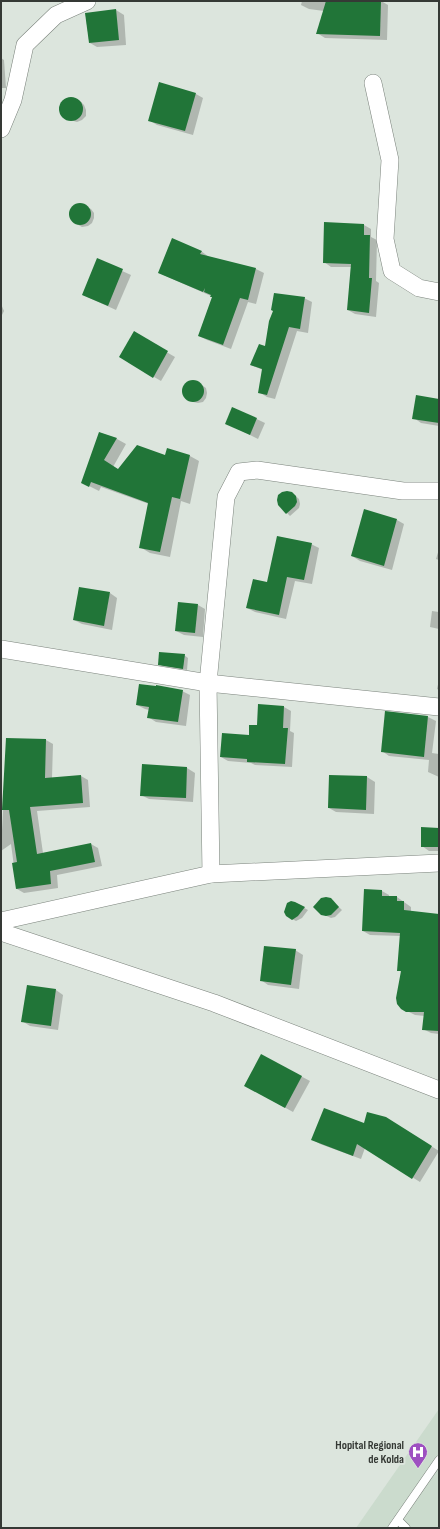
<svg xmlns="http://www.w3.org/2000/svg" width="440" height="1529" viewBox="0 0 440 1529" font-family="'Sofia Sans Condensed',sans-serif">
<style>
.built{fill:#cbdbcd}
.shadow{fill:#0003}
.building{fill:#217538}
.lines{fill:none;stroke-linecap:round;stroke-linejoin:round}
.service-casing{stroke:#7b837c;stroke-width:9}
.minor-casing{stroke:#7b837c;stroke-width:18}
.service{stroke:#fff;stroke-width:8}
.minor{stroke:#fff;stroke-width:17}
.labels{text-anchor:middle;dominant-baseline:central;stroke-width:4;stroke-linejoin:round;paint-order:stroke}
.poi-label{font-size:12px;font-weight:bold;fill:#353935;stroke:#dce5dd;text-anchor:end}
</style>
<rect width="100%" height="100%" fill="#dce5dd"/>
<!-- built -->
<polygon class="built" points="439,1409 439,1528 356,1528"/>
<!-- shadow -->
<g class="shadow">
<polygon points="302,1 381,1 388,5 387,40 325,38 317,33 324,11 309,9 301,5"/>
<polygon points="116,10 124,15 126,45 97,47 90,43"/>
<polygon points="1,58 4,60 6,88 1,88"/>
<polygon points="196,94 203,98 193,135 157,125 149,120"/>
<polygon points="70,98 80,101 84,105 86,110 86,116 82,120 77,122 67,119 63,115 61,110 61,105 65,100"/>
<polygon points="81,204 91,209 94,213 94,218 92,223 88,226 82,227 73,222 70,218 70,212 72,207 76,205"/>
<polygon points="325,223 364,225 371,229 371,237 377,240 376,281 379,283 376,317 355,314 348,310 351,267 331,267 324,262"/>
<polygon points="201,251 209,257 256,269 264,273 256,304 248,302 231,349 207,340 199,336 213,298 211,296 159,273"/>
<polygon points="98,260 131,275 116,310 83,295"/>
<polygon points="304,298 312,302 308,333 297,331 275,399 267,397 259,392 263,370 251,365"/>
<polygon points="1,304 4,311 1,317"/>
<polygon points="134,333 175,357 161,381 120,357"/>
<polygon points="192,381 197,382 206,388 207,393 206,398 203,402 198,403 193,402 185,396 183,391 184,387 187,382"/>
<polygon points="439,400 439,426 421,423 414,418"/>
<polygon points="233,408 265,423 258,439 226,423"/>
<polygon points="100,433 117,439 126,444 113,467 118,470 165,456 190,456 199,461 190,504 181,501 170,557 150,553 140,547 149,504 101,487 99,491 83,483"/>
<polygon points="292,493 299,499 300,504 299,508 290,516 279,505"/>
<polygon points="397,520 404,524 392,570 360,561 352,556"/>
<polygon points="311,544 319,548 312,584 295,581 286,619 255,612 247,608 268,583"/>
<polygon points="439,549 439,560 436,559"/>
<polygon points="110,593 117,598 112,630 82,624 74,620"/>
<polygon points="198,605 205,609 203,637 184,635 176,631"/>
<polygon points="432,611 439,612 439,629 430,627"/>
<polygon points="184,655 188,658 187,670 163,666 159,664"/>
<polygon points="439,680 439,690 437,689"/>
<polygon points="182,691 190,695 186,726 156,722 148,717 149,710 145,709 137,705"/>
<polygon points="259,705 284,707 291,711 290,731 294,733 292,767 255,765 251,763 228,761 221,757 250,736 258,726"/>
<polygon points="428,717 436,721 432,753 439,754 439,777 428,772 429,760 389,756 382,751"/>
<polygon points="7,739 46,740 53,744 52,778 81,776 88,780 90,807 37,811 43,853 91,844 98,848 102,866 57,875 58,888 24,893 17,889 11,844 1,851 1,830 2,830"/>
<polygon points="143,765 187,768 195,773 193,802 149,799 141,795"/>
<polygon points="330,776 367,777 375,782 374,814 336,812 329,808"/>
<polygon points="439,829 439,851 429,851 422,846"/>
<polygon points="382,891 389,895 389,897 397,897 411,907 411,912 439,915 439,1034 431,1033 423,1029 425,1016 415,1015 401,1008 402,972 398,970 401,936 370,935 363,931"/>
<polygon points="330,899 342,910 335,917 331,918 322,914"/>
<polygon points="295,903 308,910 302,918 296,921 292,919"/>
<polygon points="295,950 303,955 299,989 268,985 261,980"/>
<polygon points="56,990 63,995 58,1030 30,1026 22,1021"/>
<polygon points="261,1055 310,1081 293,1112 253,1090"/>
<polygon points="394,1123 439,1151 420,1182 365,1148 361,1159 320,1144 313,1140 364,1124"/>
</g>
<!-- building -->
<g class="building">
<polygon points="326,1 381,1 380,36 316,34"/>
<polygon points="116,9 119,40 89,43 85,13"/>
<polygon points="159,82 196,93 185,131 148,121"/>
<circle cx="71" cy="109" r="12"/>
<circle cx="80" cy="214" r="11"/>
<polygon points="324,222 364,224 364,235 370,235 369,278 372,278 369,313 347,310 351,264 323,263"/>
<polygon points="172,238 202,251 200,254 256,268 248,300 240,298 223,345 198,336 212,297 210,297 211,295 204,292 205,288 203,292 158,273"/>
<polygon points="97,258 123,269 108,306 82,295"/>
<polygon points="274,293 305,297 300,329 289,327 267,395 258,393 262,369 250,365 259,344 265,346 269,321 273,311 271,310"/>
<polygon points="134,331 168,351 153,378 119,357"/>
<circle cx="193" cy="391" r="11"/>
<polygon points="416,395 439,399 439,423 412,419"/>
<polygon points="232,407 257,418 250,435 225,424"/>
<polygon points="99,432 117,438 104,460 118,469 137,445 165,455 167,448 190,455 180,499 172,497 160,552 139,548 148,503 91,482 89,487 81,483"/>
<polygon points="287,491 292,492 296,496 297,502 295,506 286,514 278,505 277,500 278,495 282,492"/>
<polygon points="364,509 397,519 384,566 351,556"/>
<polygon points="277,536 312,543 304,580 287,577 279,615 246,608 253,579 267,582"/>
<polygon points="79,587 110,592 104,626 73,620"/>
<polygon points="178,602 198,604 195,633 175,631"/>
<polygon points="159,652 185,654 183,669 158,665"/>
<polygon points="139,684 156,686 156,685 183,690 178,722 147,718 149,707 136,705"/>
<polygon points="258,704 284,706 283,728 288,728 285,764 247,762 247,759 220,757 222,733 249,735 249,725 257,725"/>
<polygon points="385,711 428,716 424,757 381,752"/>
<polygon points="6,738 46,739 45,778 81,775 83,803 30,807 37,854 91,843 95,862 50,871 51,884 16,889 12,863 17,862 9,810 2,810"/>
<polygon points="142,764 187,767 186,798 140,796"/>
<polygon points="329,775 367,776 366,810 328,808"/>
<polygon points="421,827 439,828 439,847 421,847"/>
<polygon points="364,889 382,890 382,896 397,896 397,901 404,901 404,910 439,914 439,1031 422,1030 424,1012 406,1012 401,1009 397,1004 396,998 401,971 397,971 400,933 362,931"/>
<polygon points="326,897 331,898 339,907 331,915 326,916 321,915 313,907 321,898"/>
<polygon points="291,901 295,902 305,907 298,916 292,920 286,916 284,912 287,903"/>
<polygon points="264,946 296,949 291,985 260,981"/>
<polygon points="27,985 56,989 51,1026 21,1022"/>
<polygon points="261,1054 302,1076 285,1108 244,1086"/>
<polygon points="324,1108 364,1123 367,1112 386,1117 432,1146 412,1179 357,1144 353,1156 311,1140"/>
</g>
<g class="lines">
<!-- service casing -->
<g class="service-casing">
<g id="service">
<polyline points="398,1520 406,1528"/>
<polyline points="392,1528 439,1460"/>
</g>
</g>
<!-- minor casing -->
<g class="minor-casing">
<g id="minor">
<polyline points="373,83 390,160 385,239 392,271 419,288 439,292"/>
<polyline points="1,129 13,100 25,45 56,15 87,1"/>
<polyline points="1,649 208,683 439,707"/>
<polyline points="211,874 208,683 226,497 239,472 257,470 403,491 439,491"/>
<polyline points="1,921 211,874 439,863"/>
<polyline points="1,932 214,1003 439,1090"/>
</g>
</g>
<!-- service -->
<use href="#service" class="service"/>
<!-- minor -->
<use href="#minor" class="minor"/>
</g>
<!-- icons -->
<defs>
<g id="hospital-pin" transform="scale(1)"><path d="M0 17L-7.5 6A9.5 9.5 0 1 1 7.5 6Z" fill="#9e50c1" stroke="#dce5dd"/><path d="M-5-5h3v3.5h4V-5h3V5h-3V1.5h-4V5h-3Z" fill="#fff"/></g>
</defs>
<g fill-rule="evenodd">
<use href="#hospital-pin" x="418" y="1452"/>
</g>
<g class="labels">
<!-- poi labels -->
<g class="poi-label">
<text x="404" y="1445">Hopital Regional<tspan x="404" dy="14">de Kolda</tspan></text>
</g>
</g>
<!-- border -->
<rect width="440" height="1529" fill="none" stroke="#353935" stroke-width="4"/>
</svg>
